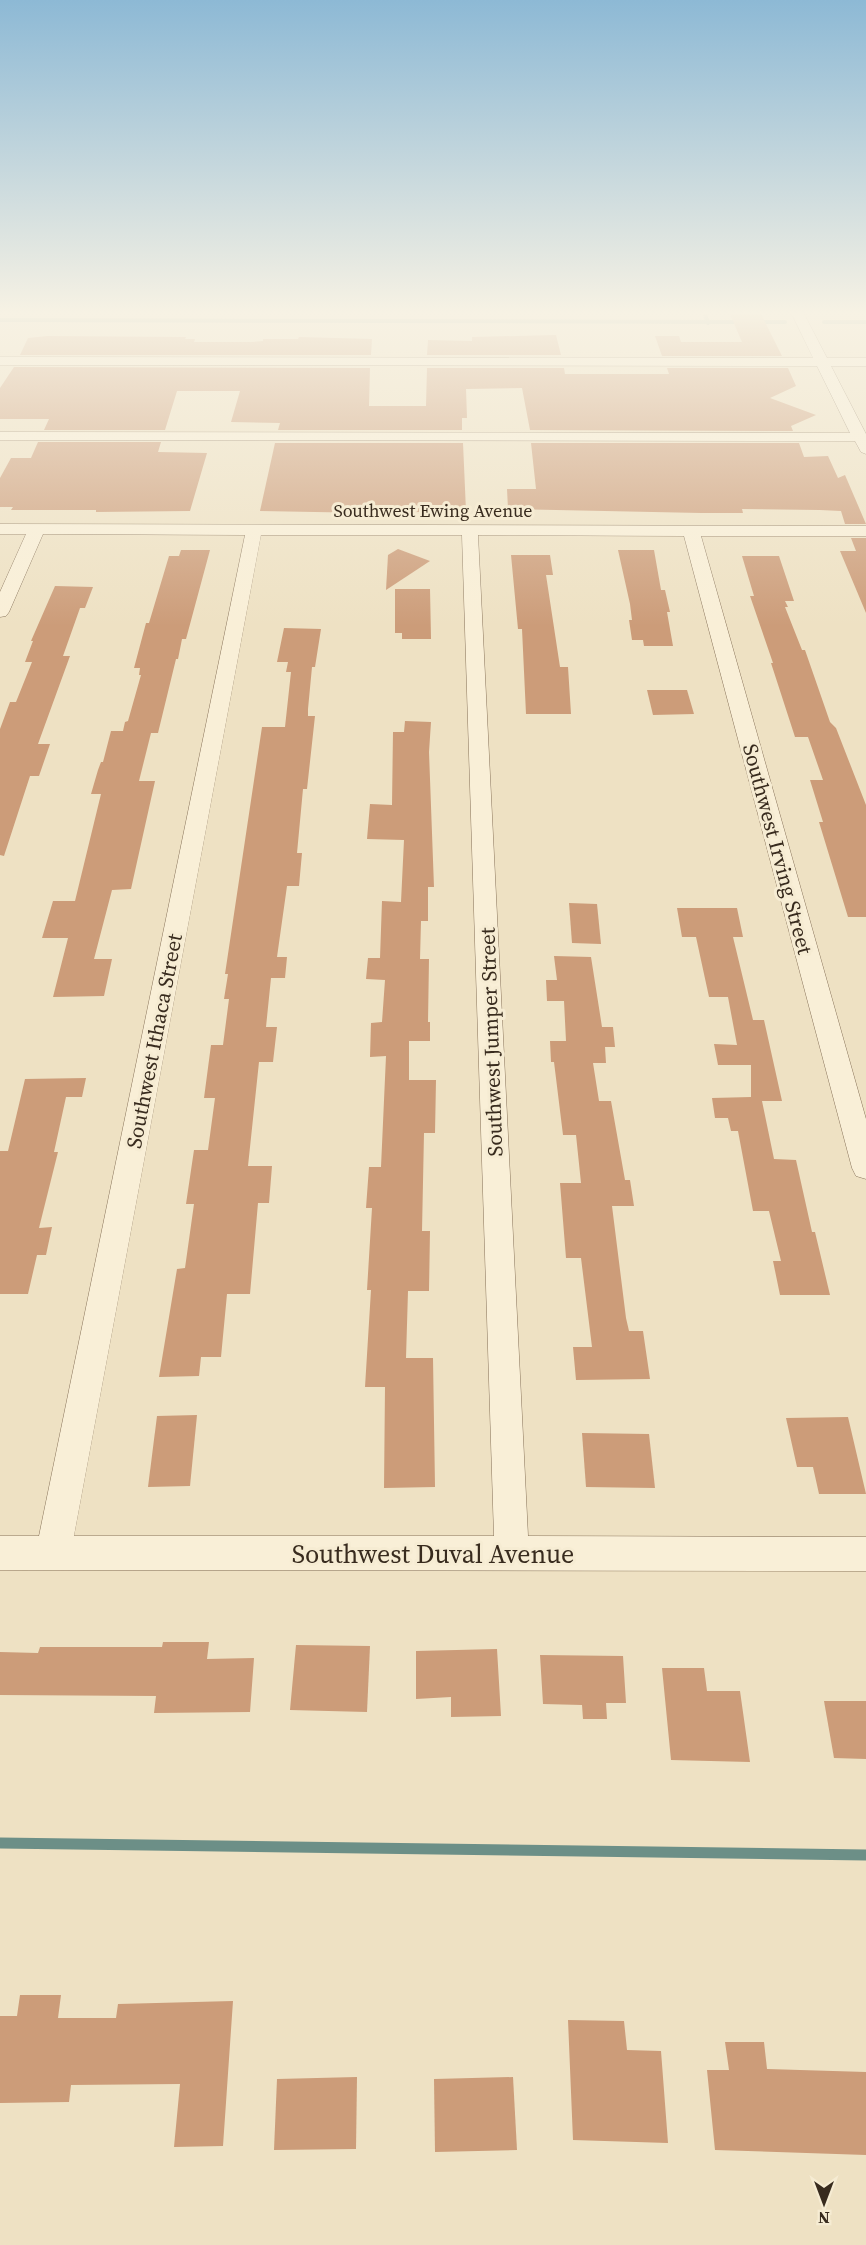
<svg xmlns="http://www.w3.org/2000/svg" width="866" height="2245" viewBox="0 0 866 2245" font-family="'Source Serif 4',serif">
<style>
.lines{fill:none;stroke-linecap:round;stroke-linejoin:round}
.stream-far1{stroke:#6c8f87;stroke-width:4}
.stream{stroke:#6c8f87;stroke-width:11}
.building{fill:#cc9c79}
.street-casing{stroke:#88735a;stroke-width:1}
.street{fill:#f9efd7;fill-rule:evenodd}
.labels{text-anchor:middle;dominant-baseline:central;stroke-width:6;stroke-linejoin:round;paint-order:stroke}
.far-street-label{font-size:18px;fill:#382b1e;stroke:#f6ecd3}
.street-label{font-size:21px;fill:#382b1e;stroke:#f6ecd3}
.near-street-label{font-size:26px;fill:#382b1e;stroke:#f6ecd3}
</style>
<rect width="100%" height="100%" fill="#eee1c3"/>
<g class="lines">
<!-- stream-far1 -->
<g class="stream-far1">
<polyline points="704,312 708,323"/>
<polyline points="0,320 742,322"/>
<polyline points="757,322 785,322"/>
<polyline points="824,322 866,322"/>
</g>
<!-- stream -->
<polyline class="stream" points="0,1843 866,1855"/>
</g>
<!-- building -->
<g class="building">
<polygon points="729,312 760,312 782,356 662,356 655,336 679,336 681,342 742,342"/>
<polygon points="556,335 561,355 427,355 428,340 472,341 472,337"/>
<polygon points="47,336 186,337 185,339 195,339 194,342 252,342 263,341 263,339 298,339 299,337 372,339 371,355 20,355 28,338"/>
<polygon points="14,367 370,368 369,406 426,406 427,368 564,368 565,374 669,374 667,368 788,368 796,386 770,398 816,415 791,426 793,431 530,430 522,388 466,389 467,418 462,418 462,430 278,430 280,423 231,422 240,391 177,391 165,430 44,430 49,419 0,419 0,388"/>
<polygon points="38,442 161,442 158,452 207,453 190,511 96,512 96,510 11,510 13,507 0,507 0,478 11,458 31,458"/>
<polygon points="275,443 463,443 466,511 370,513 260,511"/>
<polygon points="531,443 799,443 804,457 828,456 838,478 845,475 866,524 845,524 841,511 820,510 742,509 743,513 701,513 508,509 507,489 536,489"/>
<polygon points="851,538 866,538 866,613 840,551 856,551"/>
<polygon points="398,549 430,561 386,590 388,555"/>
<polygon points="181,550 210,550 186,639 182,639 178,659 176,659 158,733 151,733 139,781 155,781 131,889 112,890 94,959 112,959 104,996 53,997 68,938 42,938 53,901 75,901 101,794 91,794 98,770 101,762 103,762 111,731 123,731 125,722 128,721 141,675 139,675 140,668 134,668 146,623 149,623 169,556 179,556"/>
<polygon points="618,550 654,550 661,590 665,590 670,612 667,612 673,646 644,646 643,640 632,640 629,620 632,620 630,604"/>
<polygon points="511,555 550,555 553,575 546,575 560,667 568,667 571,714 526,714 522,629 518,629"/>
<polygon points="742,556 779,556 794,601 785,601 788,607 785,607 802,650 805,650 830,722 836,728 866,805 866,917 848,917 819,822 823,822 810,780 823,780 808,737 795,737 771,663 773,663 750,596 754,596"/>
<polygon points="55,586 93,587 85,608 80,608 63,656 70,656 38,744 50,744 39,776 30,776 4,856 0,855 0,729 10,702 16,702 32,662 25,662 33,641 31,641"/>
<polygon points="395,589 430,589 431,639 402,639 402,633 395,633"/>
<polygon points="284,628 321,629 315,667 312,667 308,709 308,716 315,716 307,789 303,789 297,853 302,853 299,886 287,886 277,957 287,957 285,978 271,978 266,1027 277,1027 273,1062 259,1062 248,1166 272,1166 269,1203 258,1203 250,1294 227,1294 221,1357 201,1357 199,1376 159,1377 177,1269 185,1268 194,1204 186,1204 194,1150 208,1150 215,1098 204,1098 211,1045 223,1045 229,999 224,999 228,974 225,974 262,727 285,727 291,672 286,672 288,662 277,662"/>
<polygon points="647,690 687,690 694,714 653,715"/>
<polygon points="405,721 431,722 429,752 434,887 428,887 428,921 421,921 420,959 429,959 428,1022 430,1022 430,1041 409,1041 409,1080 436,1080 435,1133 424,1133 422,1231 430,1231 429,1291 408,1291 406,1358 433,1358 435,1487 384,1488 385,1387 365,1387 371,1290 367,1290 372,1208 366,1208 369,1167 381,1167 386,1056 370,1057 371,1023 382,1022 385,980 366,979 368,958 380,958 382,901 401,902 404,840 367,839 370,804 392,805 393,732 404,732"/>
<polygon points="569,903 597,904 601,944 572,943"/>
<polygon points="677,908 737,908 743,937 733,937 753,1020 764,1020 782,1101 762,1101 774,1159 796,1160 812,1232 815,1232 830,1295 780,1295 773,1261 781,1261 769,1211 753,1211 738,1131 731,1131 728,1118 715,1118 712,1098 751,1097 751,1065 718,1065 714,1044 737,1045 728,997 709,997 696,937 682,937"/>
<polygon points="554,956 591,957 602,1027 613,1027 615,1047 605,1047 606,1063 593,1063 599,1101 611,1101 625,1180 630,1180 634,1206 612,1206 626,1318 629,1331 643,1331 650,1379 576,1380 573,1347 592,1347 581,1258 566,1258 560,1183 581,1183 576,1135 563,1135 554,1062 551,1062 550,1041 566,1041 564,1001 547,1001 546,980 557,980"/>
<polygon points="86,1078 82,1097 66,1097 54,1152 58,1152 39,1228 52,1227 46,1255 37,1255 28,1294 0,1294 0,1151 8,1151 25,1079"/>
<polygon points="197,1415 190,1486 148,1487 157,1416"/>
<polygon points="848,1417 866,1494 819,1494 813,1467 797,1467 786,1418"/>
<polygon points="582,1433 649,1434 655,1488 586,1487"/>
<polygon points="163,1642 209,1642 207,1659 254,1658 250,1712 154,1713 156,1696 0,1695 0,1652 38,1653 40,1647 162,1647"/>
<polygon points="296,1645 370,1646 367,1712 290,1710"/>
<polygon points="497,1649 501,1716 451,1717 451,1697 416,1699 416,1651"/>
<polygon points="540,1655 623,1656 626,1703 606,1703 607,1719 583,1719 582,1705 543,1704"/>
<polygon points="662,1668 704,1668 707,1691 740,1691 750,1762 671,1760"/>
<polygon points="824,1701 866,1701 866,1759 834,1758"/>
<polygon points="20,1995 61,1995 58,2018 116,2018 118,2004 233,2001 223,2146 174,2147 180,2084 71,2085 69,2102 0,2103 0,2016 17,2016"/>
<polygon points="568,2020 624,2021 627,2050 661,2051 668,2143 573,2140"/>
<polygon points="725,2042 764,2042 767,2069 866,2072 866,2155 715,2150 707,2070 729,2070"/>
<polygon points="357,2077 356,2149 274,2150 277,2079"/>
<polygon points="513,2077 517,2150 435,2152 434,2079"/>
</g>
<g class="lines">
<!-- street casing -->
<g class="street-casing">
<g id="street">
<polygon points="791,312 803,312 827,358 866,358 866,366 831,366 866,434 866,454 861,452 855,441 0,440 0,432 850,433 817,366 0,365 0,357 813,358"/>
<path d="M 0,524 L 866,526 L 866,536 L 701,536 L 866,1119 L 866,1179 L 856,1176 L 852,1168 L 684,536 L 478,535 L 528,1536 L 866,1537 L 866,1571 L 0,1570 L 0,1536 L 39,1536 L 245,535 L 43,534 L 9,612 L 6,616 L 0,617 L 0,592 L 26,534 L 0,534 ZM 261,535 L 462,535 L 494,1536 L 74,1536 Z"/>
</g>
</g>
<!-- street -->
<use href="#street" class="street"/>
</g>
<!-- sky -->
<linearGradient id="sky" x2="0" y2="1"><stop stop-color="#8db9d5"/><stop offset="0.5" stop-color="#f7f2e4"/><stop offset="1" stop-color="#f7f2e4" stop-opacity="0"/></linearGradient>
<rect width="866" height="626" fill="url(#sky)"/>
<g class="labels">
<!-- far-street labels -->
<g class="far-street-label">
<text x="433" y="510">Southwest Ewing Avenue</text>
</g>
<!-- street labels -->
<g class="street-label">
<text transform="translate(778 849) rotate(75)">Southwest Irving Street</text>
<text transform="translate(154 1041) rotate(-79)">Southwest Ithaca Street</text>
<text transform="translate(491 1042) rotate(-92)">Southwest Jumper Street</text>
</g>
<!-- near-street labels -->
<g class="near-street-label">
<text x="433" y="1554">Southwest Duval Avenue</text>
</g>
</g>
<!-- north arrow -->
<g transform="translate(824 2203) rotate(180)" stroke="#f6ecd3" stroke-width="4.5" paint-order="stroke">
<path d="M0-4.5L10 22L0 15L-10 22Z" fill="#382b1e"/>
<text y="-9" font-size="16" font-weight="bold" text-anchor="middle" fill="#382b1e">N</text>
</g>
</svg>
